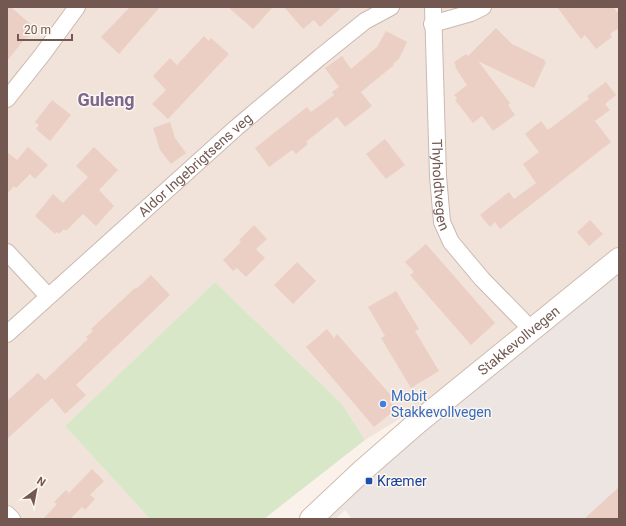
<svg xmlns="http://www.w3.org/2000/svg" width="626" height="526" viewBox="0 0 626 526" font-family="Roboto,sans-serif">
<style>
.residential{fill:#f1e3d9}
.industrial{fill:#ece5e2}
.green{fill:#d9e7c9}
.building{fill:#eccfc4}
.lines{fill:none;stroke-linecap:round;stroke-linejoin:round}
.street-casing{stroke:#cbb9b1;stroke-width:18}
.secondary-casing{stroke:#cfbbb1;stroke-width:24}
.street{stroke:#fff;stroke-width:16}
.secondary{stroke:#fff;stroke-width:22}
.shop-dot{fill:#3f7fe0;stroke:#fdf6f0;stroke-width:1.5}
.transit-dot{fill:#1a4fb4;stroke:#fdf6f0;stroke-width:1.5}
.labels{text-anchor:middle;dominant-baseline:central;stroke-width:3;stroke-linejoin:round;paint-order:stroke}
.street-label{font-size:14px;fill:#725850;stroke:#fdf6f0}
.shop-label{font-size:14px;fill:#366cbe;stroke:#fdf6f0;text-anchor:start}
.transit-label{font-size:14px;fill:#164399;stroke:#fdf6f0;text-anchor:start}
.district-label{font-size:18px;font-weight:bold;fill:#7c678d;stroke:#fdf6f0}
</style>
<rect width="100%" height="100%" fill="#faf2ea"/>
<!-- residential -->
<polygon class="residential" points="7,7 619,7 619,271 530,339 365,440 342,404 215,282 65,426 150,519 7,519"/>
<!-- industrial -->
<polygon class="industrial" points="619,271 619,519 352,519 345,510 336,519 321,519 530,339"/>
<!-- green -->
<polygon class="green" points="215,282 342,404 365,440 264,519 150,519 65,426"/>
<!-- building -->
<g class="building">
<polygon points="7,7 11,7 36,29 28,38 26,37 7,61"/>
<polygon points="130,7 160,7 119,54 101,37"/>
<polygon points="228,7 273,7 253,29"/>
<polygon points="284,7 342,7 320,27 314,20 303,29"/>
<polygon points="557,7 613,7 619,14 619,28 610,34 612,37 596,49 585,35 581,39"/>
<polygon points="496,28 512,44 545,60 544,61 546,62 534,88 478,61 510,103 508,105 515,115 493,131 482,116 473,123 455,100 457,98 454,95 467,85 455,67 456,66 454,62 466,54 468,56"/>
<polygon points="386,31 407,42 399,59 393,64 394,65 361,92 372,106 345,127 337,117 306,142 308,144 296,154 292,150 269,167 255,148 307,107 311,112 334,95 332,92 339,87 325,68 342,56 351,69 377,47"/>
<polygon points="204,36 209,41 211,38 229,54 168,119 152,104 166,90 153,76 170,58 177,65"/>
<polygon points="606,82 616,95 605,104 610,110 595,121 611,142 500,229 495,222 490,227 480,215 486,210 509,192 514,199 536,183 523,164 539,152 525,134 541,121 548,130 589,99 587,96"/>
<polygon points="52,100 71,115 50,141 36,129 39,125 35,122"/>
<polygon points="170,122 175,138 186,153 171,164 160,150 153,128"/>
<polygon points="385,139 405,165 386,179 366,154"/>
<polygon points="28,147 48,165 35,179 30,174 16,188 14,186 7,194 7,152 17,160"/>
<polygon points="94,147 118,170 99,190 114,206 96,226 83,214 66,231 64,229 59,234 57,232 55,234 35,216 53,194 63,203 88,177 76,166"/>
<polygon points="590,220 603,234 589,246 577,232"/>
<polygon points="254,225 267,239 256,249 265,258 246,277 237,268 233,271 223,260 241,242 239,240"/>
<polygon points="426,244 495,323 471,345 410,275 414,272 405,262"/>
<polygon points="297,262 316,281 293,304 274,285"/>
<polygon points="151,275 170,295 76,385 86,395 65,414 52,398 7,439 7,401 38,373 45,380 88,339 86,337 93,331 91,329 135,288 136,289"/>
<polygon points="396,291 419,329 415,331 439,371 411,388 381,338 385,336 368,307"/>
<polygon points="327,329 334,338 337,334 394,399 389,401 396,409 374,427 306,347"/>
<polygon points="92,469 104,481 90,495 95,499 85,510 82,507 70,519 43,519 57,504 54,502 66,490 69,493"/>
<polygon points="619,487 619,519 584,519"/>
</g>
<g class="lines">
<!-- street casing -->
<g class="street-casing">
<g id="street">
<path id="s1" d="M 433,7 L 438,176 L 442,222 L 451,242 L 482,279 L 531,329"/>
<polyline points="432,24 471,13 483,7"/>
<polyline points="7,99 42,55 77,7"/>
<polyline points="7,252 48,296"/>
<path id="s2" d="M 7,334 L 237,127 L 319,58 L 365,21 L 391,7"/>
<polyline points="7,514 12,519"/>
</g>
</g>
<!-- secondary casing -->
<g class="secondary-casing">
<g id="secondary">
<path id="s3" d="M 311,519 L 362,471 L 417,423 L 619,259"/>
</g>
</g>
<!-- street -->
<use href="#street" class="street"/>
<!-- secondary -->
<use href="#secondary" class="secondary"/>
</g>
<!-- markers -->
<circle class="shop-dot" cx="383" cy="404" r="4"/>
<rect class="transit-dot" x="365" y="477" width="8" height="8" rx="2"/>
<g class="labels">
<!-- street labels -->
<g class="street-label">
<text stroke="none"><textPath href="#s2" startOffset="253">Aldor Ingebrigtsens veg</textPath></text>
<text stroke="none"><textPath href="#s1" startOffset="178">Thyholdtvegen</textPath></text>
<text stroke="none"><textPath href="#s3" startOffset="274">Stakkevollvegen</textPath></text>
</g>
<!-- shop labels -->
<g class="shop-label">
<text x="391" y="396">Mobit<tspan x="391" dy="16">Stakkevollvegen</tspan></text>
</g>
<!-- transit labels -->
<g class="transit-label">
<text x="377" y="481">Kræmer</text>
</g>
<!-- district labels -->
<g class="district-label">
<text x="106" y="99">Guleng</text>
</g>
</g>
<!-- border -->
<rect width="626" height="526" fill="none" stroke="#725850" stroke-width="16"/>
<!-- north arrow -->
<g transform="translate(36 490) rotate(32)" stroke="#fdf6f0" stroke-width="3" paint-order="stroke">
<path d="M0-3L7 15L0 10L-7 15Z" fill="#725850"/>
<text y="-6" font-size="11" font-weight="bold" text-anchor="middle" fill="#725850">N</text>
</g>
<!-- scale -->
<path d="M18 34v6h54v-6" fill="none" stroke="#725850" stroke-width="2"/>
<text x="24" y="34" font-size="12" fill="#725850" stroke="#fdf6f0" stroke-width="3" paint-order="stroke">20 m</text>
</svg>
